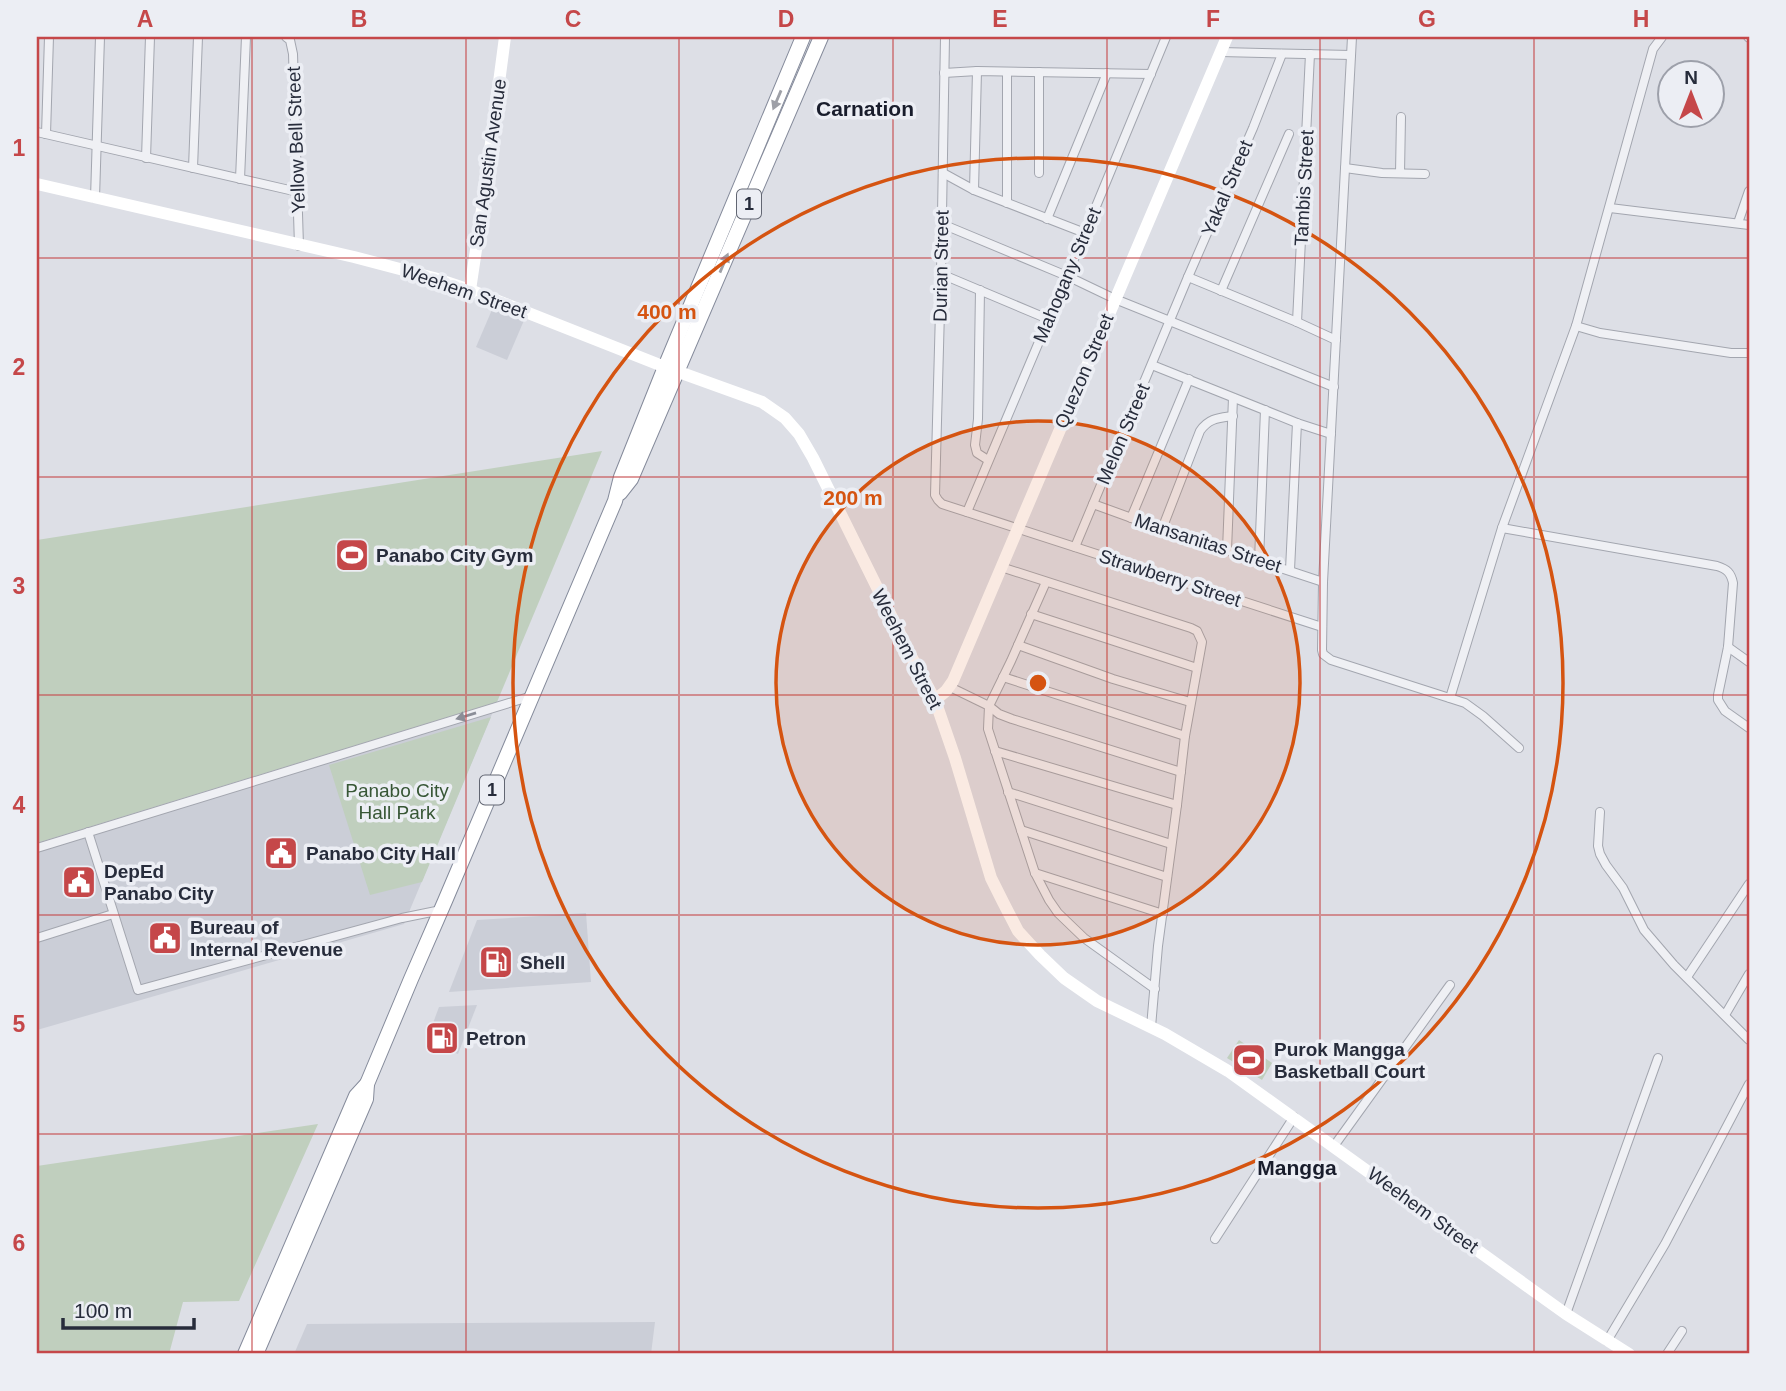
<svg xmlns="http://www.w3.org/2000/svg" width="1786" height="1391" viewBox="0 0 1786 1391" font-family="Arial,sans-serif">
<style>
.built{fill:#cbced7}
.green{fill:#c0cfbe}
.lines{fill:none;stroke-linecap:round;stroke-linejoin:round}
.street-casing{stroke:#a3a6af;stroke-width:10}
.highway-casing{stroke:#858b9b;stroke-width:16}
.street{stroke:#eff0f4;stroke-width:8}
.secondary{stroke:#fff;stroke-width:12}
.highway{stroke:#fff;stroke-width:14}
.oneway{fill:#9ea0a7}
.oneway2{fill:#8b8e98}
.grid{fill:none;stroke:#c54749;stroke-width:2;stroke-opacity:0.55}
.ring{fill:none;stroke:#d55411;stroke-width:3.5}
.labels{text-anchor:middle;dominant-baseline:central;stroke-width:7;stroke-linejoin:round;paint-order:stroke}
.shield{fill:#eceef4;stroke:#626672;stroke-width:2}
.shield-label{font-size:18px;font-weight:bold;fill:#272c3b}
.street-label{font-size:19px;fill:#272c3b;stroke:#eceef4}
.poi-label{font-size:19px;font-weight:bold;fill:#272c3b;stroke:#eceef4;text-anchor:start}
.park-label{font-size:19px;fill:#375635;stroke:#eceef4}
.neighbourhood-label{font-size:21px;font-weight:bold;fill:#191d2c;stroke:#eceef4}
.centre{fill:#d55411;stroke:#eceef4;stroke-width:3.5}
.ring-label{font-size:21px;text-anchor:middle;font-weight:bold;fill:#d55411;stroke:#eceef4;stroke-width:7;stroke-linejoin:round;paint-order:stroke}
.neatline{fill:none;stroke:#c54749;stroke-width:2.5}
.grid-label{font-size:23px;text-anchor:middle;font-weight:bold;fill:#c54749}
</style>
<rect width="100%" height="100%" fill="#dddfe6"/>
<!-- built -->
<g class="built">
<polygon points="494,305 525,318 507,360 476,347"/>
<polygon points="497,702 404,924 37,1030 37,843"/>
<polygon points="586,913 591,982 449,992 477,920"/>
<polygon points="477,1005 458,1054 426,1042 439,1007"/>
<polygon points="655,1322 651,1354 294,1354 307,1324"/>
</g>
<!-- green -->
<g class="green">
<polygon points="602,451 497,702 37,843 37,540"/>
<polygon points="491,717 422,882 370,895 329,765"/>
<polygon points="1239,1040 1272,1063 1262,1080 1227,1058"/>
<polygon points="318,1124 239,1301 183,1302 169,1354 37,1354 37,1166"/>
</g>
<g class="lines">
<!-- street casing -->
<g class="street-casing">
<g id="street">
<polyline points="286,37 290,40 293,54 299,246"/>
<polyline points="945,37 941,274 935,495 938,500 942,504 1322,627"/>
<polyline points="1352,37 1323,582 1322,650 1323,654 1331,660 1465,703 1483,716 1519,748"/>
<polyline points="1748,37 1749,38"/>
<polyline points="1221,52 1351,55"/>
<polyline points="1039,72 1039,173"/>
<polyline points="944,73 977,71 1151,74"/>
<polyline points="37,132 298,192"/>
<polyline points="46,134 49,37"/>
<polyline points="146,158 150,37"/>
<polyline points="193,168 198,37"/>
<polyline points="1345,168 1382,173 1425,174"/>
<polyline points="943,173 974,190 1085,233"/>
<polyline points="1400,173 1401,117"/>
<polyline points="240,179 246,37"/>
<polyline points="974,190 977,71"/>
<polyline points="95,198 100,37"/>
<polyline points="1007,203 1007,72"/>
<polyline points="1610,208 1749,225"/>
<polyline points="1047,219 1107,73"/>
<polyline points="1738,223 1749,191"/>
<polyline points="942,224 1067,276 1115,299 1334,387"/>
<polyline points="941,274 1048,319"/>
<polyline points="1188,277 1297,322 1336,340"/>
<polyline points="980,290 978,419 975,445 977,453 988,460"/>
<polyline points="1221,291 1289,134"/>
<polyline points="1297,322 1310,54"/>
<polyline points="1576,326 1600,333 1731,353 1749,353"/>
<polyline points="1152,365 1297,423 1331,434"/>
<polyline points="1093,504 1162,529 1323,582"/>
<polyline points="967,512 1085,233 1166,37"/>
<polyline points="1131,518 1189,379"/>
<path d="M 1502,528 L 1717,566 C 1727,569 1731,573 1733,583 L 1728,647 L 1718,695 L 1718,700 L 1725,711 L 1749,728"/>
<path d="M 1162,529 L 1200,431 C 1209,418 1219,418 1233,416"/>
<polyline points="1075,547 1188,277 1253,128 1282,54"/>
<polyline points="1227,550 1233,398"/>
<polyline points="1259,560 1265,410"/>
<polyline points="1001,567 1191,628 1197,631 1202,642 1185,736 1177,805 1158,946 1151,1027"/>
<polyline points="1290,570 1297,423"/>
<polyline points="1046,582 1011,661 989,706 988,729 1035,873 1049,900 1058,913 1084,938 1155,989"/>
<polyline points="1031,614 1197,668"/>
<polyline points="1018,645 1113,679 1190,702"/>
<polyline points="1728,647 1749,662"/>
<polyline points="1003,677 1185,736"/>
<polyline points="950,687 989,706 999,714 1012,719 1181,772"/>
<polyline points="1450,698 1502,528 1576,326 1653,49 1662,37"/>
<polyline points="995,751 1177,805"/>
<polyline points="1008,792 1171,844"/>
<polyline points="1600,812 1598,846 1600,854 1606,865 1623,888 1644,930 1674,965 1749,1040"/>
<polyline points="1021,830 1167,877"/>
<polyline points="88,832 138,990 402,918 441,910"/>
<polyline points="37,848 532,696"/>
<polyline points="1035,873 1163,914"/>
<polyline points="37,938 113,914"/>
<polyline points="1687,977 1749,884"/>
<polyline points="1725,1015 1749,974"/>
<polyline points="1334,1146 1450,985"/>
<polyline points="1215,1239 1294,1117"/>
<polyline points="1566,1314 1658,1058"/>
<polyline points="1607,1341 1665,1244 1749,1084"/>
<polyline points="1667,1354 1682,1331"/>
</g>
</g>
<!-- highway casing -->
<g class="highway-casing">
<g id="highway">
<polyline points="620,493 631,479 821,37"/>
<polyline points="245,1354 356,1096 367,1084"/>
<polyline points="256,1354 366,1099 367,1084 411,979 445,901 615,501 621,477 665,367 803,37"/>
</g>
</g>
<!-- street -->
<use href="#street" class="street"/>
<!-- secondary -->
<g class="secondary">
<polyline points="37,184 354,257 434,278 470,290 665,367 762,402 785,418 799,434 813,458 912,658 935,700 955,758 991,878 1003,902 1018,931 1040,955 1064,978 1097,1001 1165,1034 1228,1071 1566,1314 1629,1354"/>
<polyline points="470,290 484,196 505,37"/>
<polyline points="935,700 946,691 953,681 1227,37"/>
</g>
<!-- highway -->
<use href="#highway" class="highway"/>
</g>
<!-- one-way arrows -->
<defs><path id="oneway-solid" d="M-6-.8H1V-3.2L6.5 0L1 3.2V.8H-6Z" transform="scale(1.75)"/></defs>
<g class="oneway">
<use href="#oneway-solid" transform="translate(777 100) rotate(113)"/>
<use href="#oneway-solid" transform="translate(724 263) rotate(-67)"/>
</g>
<use class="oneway2" href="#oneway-solid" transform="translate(466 716) rotate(163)"/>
<!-- grid -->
<path class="grid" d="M 252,37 L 252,1354M 466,37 L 466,1354M 679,37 L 679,1354M 893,37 L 893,1354M 1107,37 L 1107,1354M 1320,37 L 1320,1354M 1534,37 L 1534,1354M 37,258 L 1749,258M 37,477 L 1749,477M 37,695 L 1749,695M 37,915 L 1749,915M 37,1134 L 1749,1134"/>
<!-- distance rings -->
<circle cx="1038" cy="683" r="262" fill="#d55411" fill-opacity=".12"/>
<g class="ring">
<circle cx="1038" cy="683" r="262"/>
<circle cx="1038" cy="683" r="525"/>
</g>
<!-- icons -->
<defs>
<g id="stadium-square" transform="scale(1.75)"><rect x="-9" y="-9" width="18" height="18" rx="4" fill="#c54749" stroke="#eceef4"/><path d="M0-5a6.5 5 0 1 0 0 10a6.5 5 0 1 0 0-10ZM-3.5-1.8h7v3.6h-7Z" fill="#fff"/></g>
<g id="civic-square" transform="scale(1.75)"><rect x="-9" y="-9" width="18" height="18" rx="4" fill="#c54749" stroke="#eceef4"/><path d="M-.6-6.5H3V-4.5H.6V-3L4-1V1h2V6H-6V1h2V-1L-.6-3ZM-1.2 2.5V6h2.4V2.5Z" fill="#fff"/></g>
<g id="fuel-square" transform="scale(1.75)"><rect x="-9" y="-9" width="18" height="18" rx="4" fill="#c54749" stroke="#eceef4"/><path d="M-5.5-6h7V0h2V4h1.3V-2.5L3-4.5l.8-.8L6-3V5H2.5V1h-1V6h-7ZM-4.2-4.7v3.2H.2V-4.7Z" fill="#fff"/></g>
</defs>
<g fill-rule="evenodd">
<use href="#stadium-square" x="352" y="555"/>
<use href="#civic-square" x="281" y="853"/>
<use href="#civic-square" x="79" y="882"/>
<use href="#civic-square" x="165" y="938"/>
<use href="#fuel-square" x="496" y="962"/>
<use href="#fuel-square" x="442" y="1038"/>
<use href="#stadium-square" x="1249" y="1060"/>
</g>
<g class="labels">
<!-- shield labels -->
<g class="shield">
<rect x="737" y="189.5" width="24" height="29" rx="5"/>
<rect x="480" y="775.5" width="24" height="29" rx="5"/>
</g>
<g class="shield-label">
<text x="749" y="204">1</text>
<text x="492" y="790">1</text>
</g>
<!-- street labels -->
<g class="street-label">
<text transform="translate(296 140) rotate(-92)">Yellow Bell Street</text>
<text transform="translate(488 163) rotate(-82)">San Agustin Avenue</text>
<text transform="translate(1227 188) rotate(-67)">Yakal Street</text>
<text transform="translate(1304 188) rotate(-87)">Tambis Street</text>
<text transform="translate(941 266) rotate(-89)">Durian Street</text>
<text transform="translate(1067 275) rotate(-67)">Mahogany Street</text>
<text transform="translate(464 291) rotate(19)">Weehem Street</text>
<text transform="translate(1084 371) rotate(-67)">Quezon Street</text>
<text transform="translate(1123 434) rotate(-67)">Melon Street</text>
<text transform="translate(1208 543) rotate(18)">Mansanitas Street</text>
<text transform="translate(1170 578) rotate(18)">Strawberry Street</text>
<text transform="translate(907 649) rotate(63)">Weehem Street</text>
<text transform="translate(1423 1210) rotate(36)">Weehem Street</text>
</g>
<!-- poi labels -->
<g class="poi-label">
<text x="376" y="555">Panabo City Gym</text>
<text x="306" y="853">Panabo City Hall</text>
<text x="104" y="871">DepEd<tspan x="104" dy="22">Panabo City</tspan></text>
<text x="190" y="927">Bureau of<tspan x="190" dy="22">Internal Revenue</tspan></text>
<text x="520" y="962">Shell</text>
<text x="466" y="1038">Petron</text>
<text x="1274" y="1049">Purok Mangga<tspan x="1274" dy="22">Basketball Court</tspan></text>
</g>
<!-- park labels -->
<g class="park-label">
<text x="397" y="790">Panabo City<tspan x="397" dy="22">Hall Park</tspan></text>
</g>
<!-- neighbourhood labels -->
<g class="neighbourhood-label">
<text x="865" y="108">Carnation</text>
<text x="1297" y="1167">Mangga</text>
</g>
</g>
<circle cx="1038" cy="683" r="10" class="centre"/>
<g class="ring-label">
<text x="667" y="319">400 m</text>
<text x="853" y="505">200 m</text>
</g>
<!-- border -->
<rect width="1786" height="1391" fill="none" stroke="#eceef4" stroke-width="77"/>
<!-- north arrow -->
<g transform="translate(1691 94)"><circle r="33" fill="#eceef4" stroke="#9da0aa" stroke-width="2"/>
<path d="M0-5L12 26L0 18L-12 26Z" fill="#c54749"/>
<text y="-10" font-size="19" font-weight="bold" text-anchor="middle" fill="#272c3b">N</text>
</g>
<!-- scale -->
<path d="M63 1318v10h131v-10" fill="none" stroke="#272c3b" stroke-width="3.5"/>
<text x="74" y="1318" font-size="21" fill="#272c3b" stroke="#eceef4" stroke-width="5" paint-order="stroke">100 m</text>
<rect x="38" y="38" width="1710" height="1314" class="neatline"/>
<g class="grid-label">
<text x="145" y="27">A</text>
<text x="359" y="27">B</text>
<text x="573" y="27">C</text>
<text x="786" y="27">D</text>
<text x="1000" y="27">E</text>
<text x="1213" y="27">F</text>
<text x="1427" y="27">G</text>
<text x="1641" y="27">H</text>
<text x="19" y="156">1</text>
<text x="19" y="375">2</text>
<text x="19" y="594">3</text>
<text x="19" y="813">4</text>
<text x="19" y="1032">5</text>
<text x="19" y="1251">6</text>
</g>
</svg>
